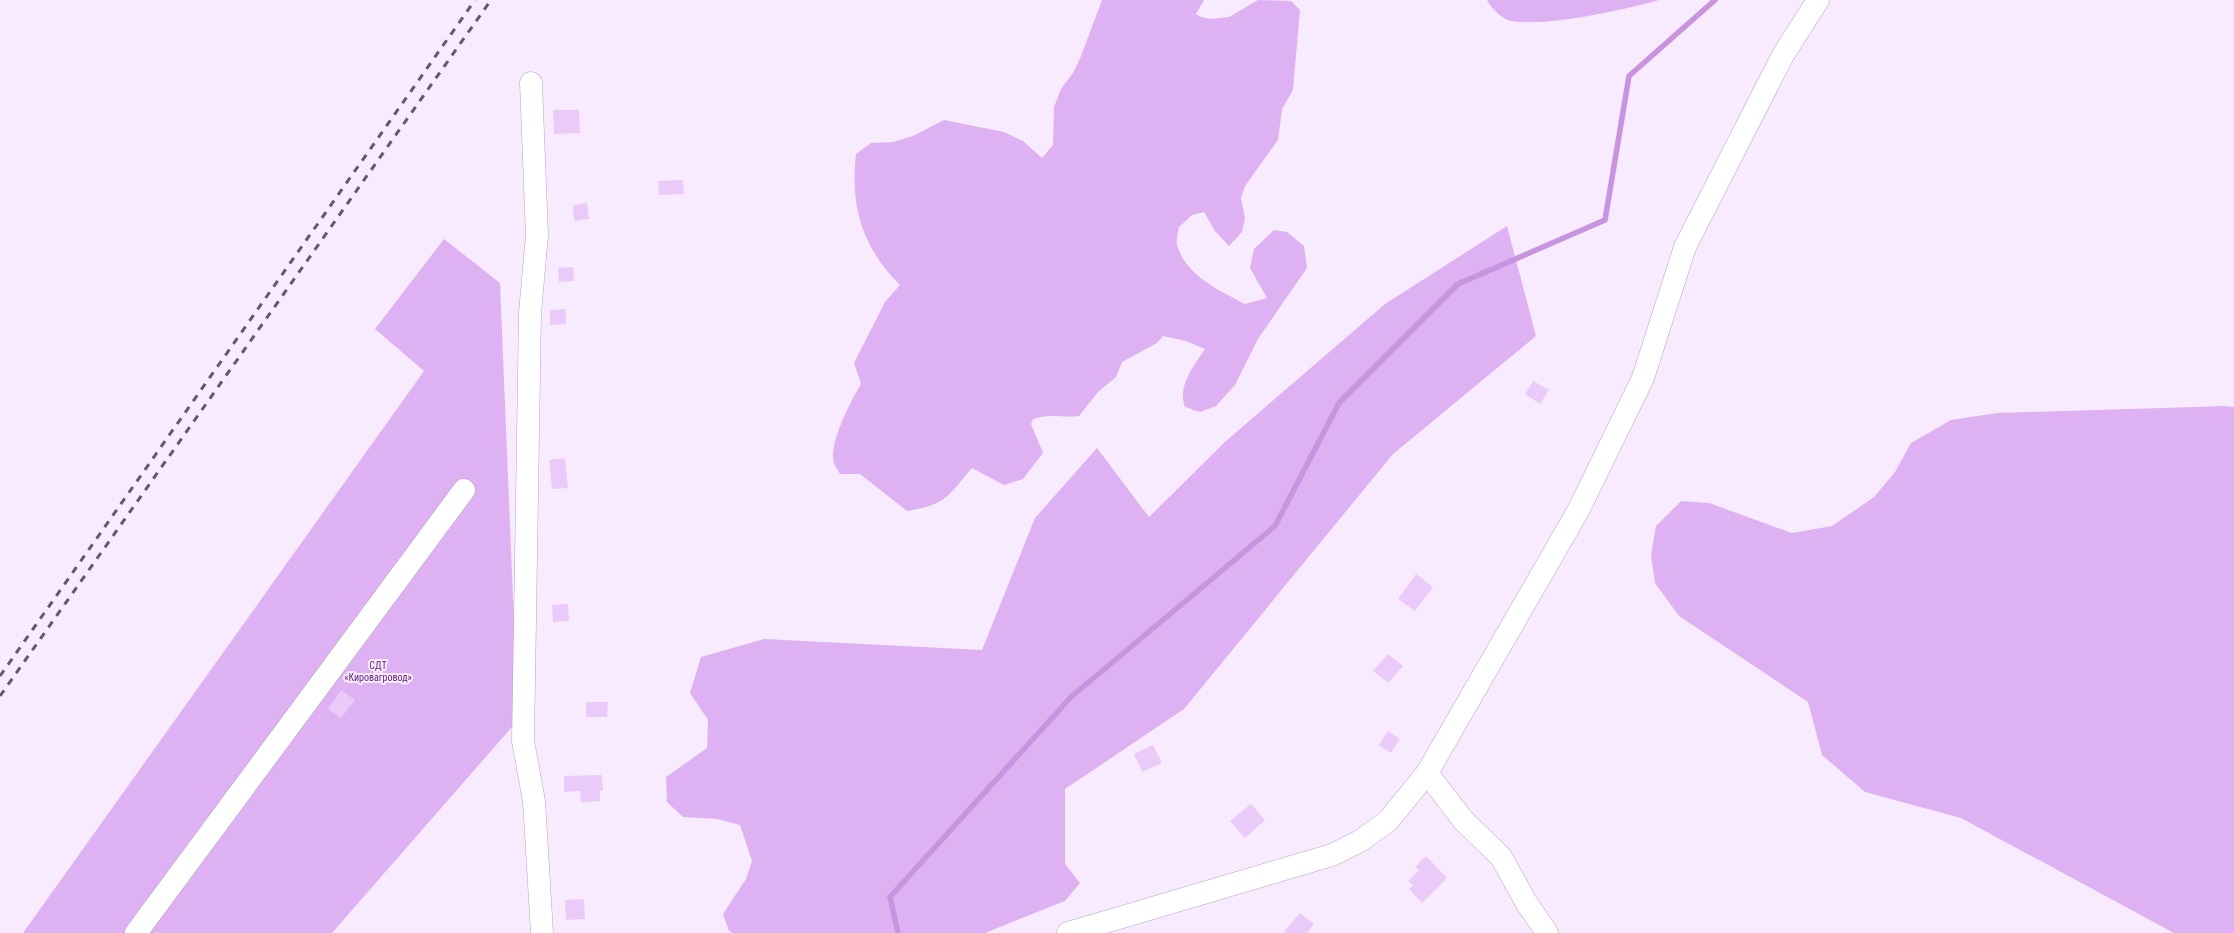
<svg xmlns="http://www.w3.org/2000/svg" width="2234" height="933" viewBox="0 0 2234 933" font-family="'Roboto Condensed',sans-serif">
<style>
.green{fill:#deb1f3}
.lines{fill:none;stroke-linecap:round;stroke-linejoin:round}
.stream{stroke:#c894df;stroke-width:5.5}
.building{fill:#eacaf9}
.street-casing{stroke:#b7a2c1;stroke-width:23}
.street{stroke:#fff;stroke-width:22}
.rail{stroke:#635968;stroke-width:3;stroke-dasharray:7 7;stroke-linecap:butt}
.labels{text-anchor:middle;dominant-baseline:central;stroke-width:4;stroke-linejoin:round;paint-order:stroke}
.park-label{font-size:10px;fill:#63237b;stroke:#f9ebff}
</style>
<rect width="100%" height="100%" fill="#f9ebff"/>
<!-- green -->
<g class="green">
<path d="M 1102,0 L 1204,0 L 1196,14 L 1201,17 L 1210,19 L 1229,17 L 1258,0 L 1291,1 L 1300,10 L 1293,90 L 1282,109 L 1278,140 L 1245,186 L 1241,198 L 1245,218 L 1242,232 L 1229,246 L 1215,231 L 1204,212 L 1192,215 L 1179,227 C 1178,232 1176,240 1177,245 C 1186,276 1219,290 1245,304 L 1267,298 L 1250,268 L 1254,249 L 1274,230 L 1287,232 L 1304,246 L 1307,268 L 1258,339 L 1235,385 L 1216,406 L 1200,412 L 1185,407 C 1177,386 1194,366 1205,349 L 1186,341 L 1163,336 L 1157,343 L 1122,362 L 1116,377 L 1098,392 L 1079,416 C 1061,418 1052,413 1033,419 L 1031,424 L 1043,453 L 1023,479 L 1004,485 L 972,468 C 948,496 946,505 907,511 L 860,474 L 840,474 C 838,470 835,466 834,463 C 828,444 851,401 861,384 L 854,363 L 885,302 L 900,285 C 862,247 850,207 856,154 L 871,143 L 893,142 L 913,136 L 944,120 L 1004,132 L 1023,141 L 1042,158 L 1053,145 L 1054,107 L 1061,89 L 1073,73 L 1081,56 Z"/>
<path d="M 1487,0 L 1659,0 C 1624,10 1546,27 1512,21 C 1503,20 1491,8 1487,0 Z"/>
<polygon points="1507,226 1536,336 1393,454 1184,709 1065,789 1065,864 1080,883 1065,901 985,933 733,933 729,931 723,914 746,879 752,861 740,825 717,819 683,817 667,802 666,777 707,748 708,720 690,693 701,657 764,639 982,650 1035,518 1097,448 1149,517 1226,441 1385,304"/>
<polygon points="444,239 500,283 518,720 332,933 23,933 424,371 375,329"/>
<polygon points="2226,406 2234,407 2234,933 2174,933 1961,818 1865,792 1822,755 1808,702 1679,616 1655,583 1651,555 1656,526 1681,501 1709,503 1792,533 1832,526 1874,497 1895,472 1911,443 1951,420 1997,413"/>
</g>
<g class="lines">
<!-- stream -->
<polyline class="stream" points="898,933 890,897 1071,697 1275,526 1339,403 1458,284 1605,220 1629,76 1715,0"/>
</g>
<!-- building -->
<g class="building">
<polygon points="553,110 579,110 580,133 554,134"/>
<polygon points="683,180 684,194 659,195 658,181"/>
<polygon points="587,203 589,219 574,221 573,205"/>
<polygon points="573,267 574,281 559,282 558,268"/>
<polygon points="566,309 566,324 550,325 550,310"/>
<polygon points="1533,381 1549,390 1540,404 1525,394"/>
<polygon points="565,458 568,488 552,489 549,460"/>
<polygon points="1416,574 1433,587 1415,611 1398,599"/>
<polygon points="568,604 569,621 553,622 552,605"/>
<polygon points="1388,654 1403,666 1388,683 1373,671"/>
<polygon points="341,690 355,700 341,718 328,709"/>
<polygon points="586,702 608,702 607,717 586,717"/>
<polygon points="1388,731 1400,739 1391,753 1379,745"/>
<polygon points="1153,745 1162,763 1142,772 1134,754"/>
<polygon points="602,775 603,791 600,791 600,801 581,802 580,791 564,792 564,776"/>
<polygon points="1251,804 1265,820 1245,838 1230,821"/>
<polygon points="1426,856 1447,878 1422,903 1409,889 1413,885 1408,881 1419,870 1415,867"/>
<polygon points="584,899 585,919 566,920 565,900"/>
<polygon points="1300,913 1314,924 1307,933 1283,933"/>
</g>
<g class="lines">
<!-- street casing -->
<g class="street-casing">
<g id="street">
<polyline points="531,83 537,235 530,313 523,741 534,801 542,933"/>
<polyline points="1427,773 1463,820 1501,857 1526,902 1547,933"/>
<polyline points="136,933 464,490"/>
<polyline points="1068,933 1332,855 1360,841 1388,821 1427,773 1578,511 1643,378 1685,247 1783,55 1818,0"/>
</g>
</g>
<!-- street -->
<use href="#street" class="street"/>
<!-- rail -->
<g class="rail">
<polyline points="0,676 475,0"/>
<polyline points="0,696 491,0"/>
</g>
</g>
<g class="labels">
<!-- park labels -->
<g class="park-label">
<text x="378" y="665">СДТ<tspan x="378" dy="12">«Кировагровод»</tspan></text>
</g>
</g>
</svg>
